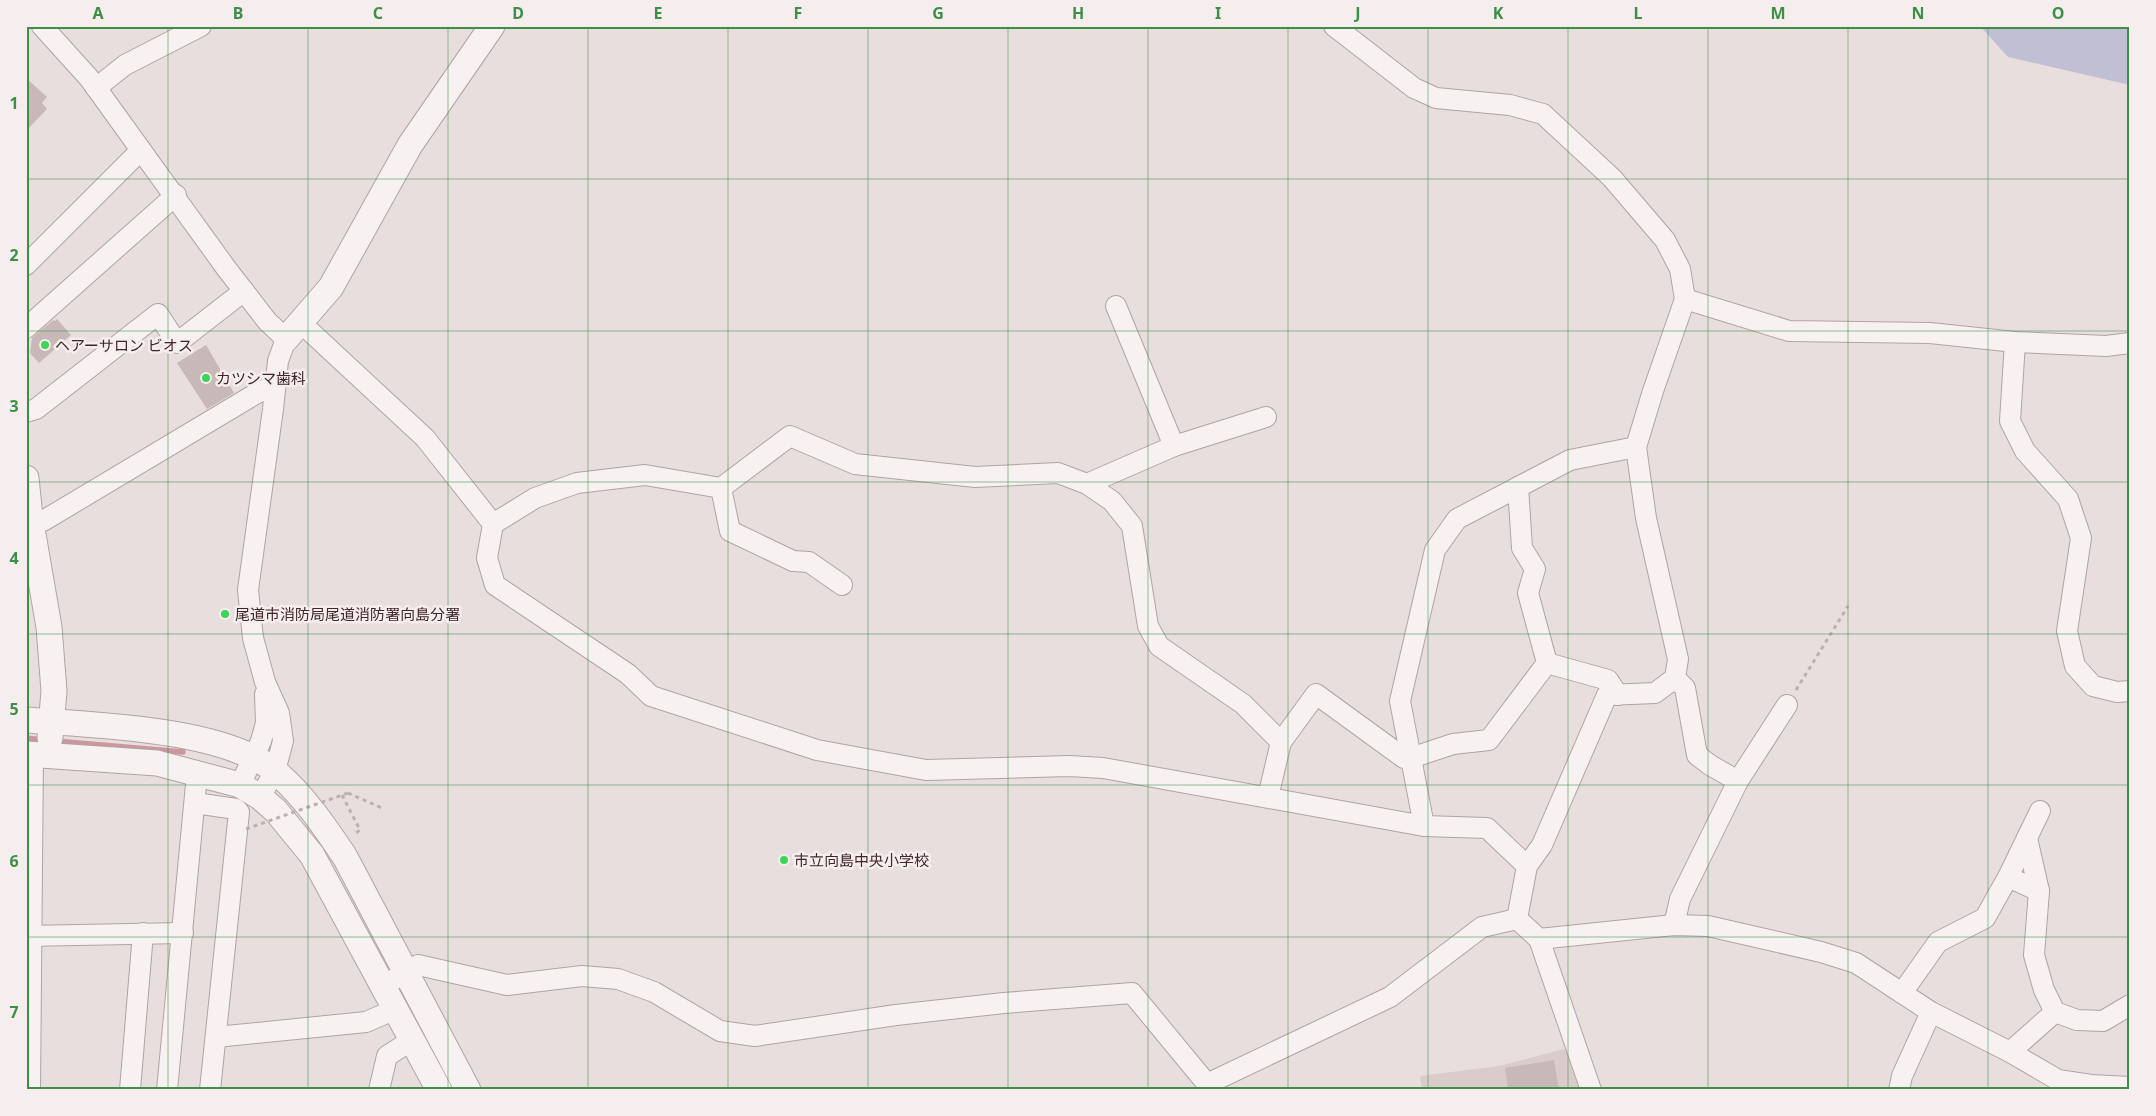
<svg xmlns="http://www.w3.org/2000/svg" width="2156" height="1116" viewBox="0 0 2156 1116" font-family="'Noto Sans','Noto Sans JP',sans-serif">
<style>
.built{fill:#dbcccc}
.green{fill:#c1bfd3}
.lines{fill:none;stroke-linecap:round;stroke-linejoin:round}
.stream{stroke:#cb979d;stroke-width:5.5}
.building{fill:#c9b8b8}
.minor-casing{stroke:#b2a3a3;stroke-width:22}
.tertiary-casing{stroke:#b2a3a3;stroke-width:27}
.path{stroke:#bcb0b0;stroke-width:3;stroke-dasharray:4 4;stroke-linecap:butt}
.minor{stroke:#f7f1f1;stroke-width:20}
.tertiary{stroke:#f7f1f1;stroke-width:25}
.path-bridge{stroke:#bcb0b0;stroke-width:3;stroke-dasharray:4 4;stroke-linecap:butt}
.grid{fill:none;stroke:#3d8f46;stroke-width:1;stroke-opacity:0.55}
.poi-dot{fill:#3bd55a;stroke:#f6edee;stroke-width:2}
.labels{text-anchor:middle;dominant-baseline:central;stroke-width:5;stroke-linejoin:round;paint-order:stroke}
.poi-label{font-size:15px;fill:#402627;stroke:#f6edee;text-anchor:start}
.neatline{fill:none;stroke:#3d8f46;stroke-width:2}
.grid-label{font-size:16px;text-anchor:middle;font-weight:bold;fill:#3d8f46}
</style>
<rect width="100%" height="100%" fill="#e8dede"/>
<!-- built -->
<polygon class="built" points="1568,1048 1583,1090 1422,1090 1420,1076 1499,1066"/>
<!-- green -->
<polygon class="green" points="1980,26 2130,26 2130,85 2008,57"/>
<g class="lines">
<!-- stream -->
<g class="stream">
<polyline points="26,738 44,740"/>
<polyline points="55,741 183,752"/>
</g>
</g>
<!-- building -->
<g class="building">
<polygon points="26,78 47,97 42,103 47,109 26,131"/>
<polygon points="57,319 71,335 39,363 30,353 32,338 53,320 55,321"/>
<polygon points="206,345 234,393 207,409 177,363"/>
<polygon points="1554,1060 1559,1090 1508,1090 1505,1068"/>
</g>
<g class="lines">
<!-- minor casing -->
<g class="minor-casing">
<g id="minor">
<polyline points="42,26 89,78 226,268 267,321 286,339 278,361 273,409 248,590 253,638 265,682 279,713 283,741 275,771 260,797"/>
<polyline points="1334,26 1414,88 1436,98 1510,105 1543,114 1612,178 1665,240 1680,269 1685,299 1653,391 1636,447 1646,518 1678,659 1675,678 1655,693 1607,695 1542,845 1527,866 1517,919"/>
<polyline points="96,88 125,65 201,26"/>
<polyline points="26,265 141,150"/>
<polyline points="1685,299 1789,331 1930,333 2015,342 2106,346 2130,343"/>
<polyline points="300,322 425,438 493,524 487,558 495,585 628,674 651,696 817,750 926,770 1069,766 1103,768 1424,826 1487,828 1527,866"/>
<polyline points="26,328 176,195"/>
<polyline points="2015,342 2010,421 2025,451 2068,499 2081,538 2067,631 2075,666 2093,686 2117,692 2130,691"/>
<polyline points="26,412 36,409 158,314 177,343 244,291"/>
<polyline points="1174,446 1266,417"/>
<polyline points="1087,484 1174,446 1116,306"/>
<polyline points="1518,487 1522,548 1535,569 1528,593 1547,663"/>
<polyline points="721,488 730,531 793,561 809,562 842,585"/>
<polyline points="30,517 43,521 257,393 275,385"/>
<polyline points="493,524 535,498 577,483 645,475 721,488 790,436 855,464 975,477 1058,473 1087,484 1112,501 1132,526 1148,626 1159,646 1243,704 1281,742"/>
<polyline points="1675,678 1685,688 1697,755 1710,765 1738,781"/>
<polyline points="240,785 261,741 266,723 265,694"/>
<polyline points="1268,797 1281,742 1316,694 1404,758 1411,758 1453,744 1489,740 1547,663 1608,680 1618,695"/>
<polyline points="195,803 236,809 239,812 210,1090"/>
<polyline points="1424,826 1400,701 1435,550 1457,519 1570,460 1636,447"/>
<polyline points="2027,838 2039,891"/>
<polyline points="2008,877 2040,811"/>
<polyline points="1674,925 1680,899 1738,781 1787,705"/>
<polyline points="26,936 183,933"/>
<polyline points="1539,939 1674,925 1708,926 1821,952 1856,963 1931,1012 2010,1052 2055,1012"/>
<polyline points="383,986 418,965 507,985 582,976 618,979 654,992 720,1031 755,1036 896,1015 1004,1003 1132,993 1207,1084 1215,1090"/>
<polyline points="1902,993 1938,942 1985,918 2008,877 2039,891 2034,955 2044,990 2055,1012 2077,1020 2103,1021 2130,1005"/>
<polyline points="216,1037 366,1022 396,1009"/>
<polyline points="2010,1052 2058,1080 2091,1085 2130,1087"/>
<polyline points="1207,1084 1390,997 1482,927 1517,919 1539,939 1591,1090"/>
<polyline points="30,1090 33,754"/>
<polyline points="130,1090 143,933"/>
<polyline points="167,1090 197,774"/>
<polyline points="379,1090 387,1056 412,1040"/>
<polyline points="1899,1090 1902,1076 1931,1012"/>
</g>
</g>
<!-- tertiary casing -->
<g class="tertiary-casing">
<g id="tertiary">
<polyline points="286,339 331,287 410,145 492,26"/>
<polyline points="26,478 30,517 49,627 54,691 50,738"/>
<path d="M 26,720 C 93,725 225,728 276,772 C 304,796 325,827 345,857 L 468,1090"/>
<polyline points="26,754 157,763 240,785 260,797 276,811 312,855 439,1090"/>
</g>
</g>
<!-- path -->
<g class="path">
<polyline points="1796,690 1848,606"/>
<polyline points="348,793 382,808"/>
<polyline points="342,795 360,830 356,833"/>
</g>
<!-- minor -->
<use href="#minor" class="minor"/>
<!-- tertiary -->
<use href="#tertiary" class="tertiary"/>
<!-- path-bridge -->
<polyline class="path-bridge" points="246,829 348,793"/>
</g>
<!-- grid -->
<path class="grid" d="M 168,26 L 168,1090M 308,26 L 308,1090M 448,26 L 448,1090M 588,26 L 588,1090M 728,26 L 728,1090M 868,26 L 868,1090M 1008,26 L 1008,1090M 1148,26 L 1148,1090M 1288,26 L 1288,1090M 1428,26 L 1428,1090M 1568,26 L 1568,1090M 1708,26 L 1708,1090M 1848,26 L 1848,1090M 1988,26 L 1988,1090M 26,179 L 2130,179M 26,331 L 2130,331M 26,482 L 2130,482M 26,634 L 2130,634M 26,785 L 2130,785M 26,937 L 2130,937"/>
<!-- markers -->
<g class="poi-dot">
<circle cx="45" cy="345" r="5"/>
<circle cx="206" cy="378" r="5"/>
<circle cx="225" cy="614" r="5"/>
<circle cx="784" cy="860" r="5"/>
</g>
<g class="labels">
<!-- poi labels -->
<g class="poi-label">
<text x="55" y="345">ヘアーサロン ビオス</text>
<text x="216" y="378">カツシマ歯科</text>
<text x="235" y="614">尾道市消防局尾道消防署向島分署</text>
<text x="794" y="860">市立向島中央小学校</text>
</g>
</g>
<!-- border -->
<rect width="2156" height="1116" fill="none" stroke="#f6edee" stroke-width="55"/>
<rect x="28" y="28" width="2100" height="1060" class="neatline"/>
<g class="grid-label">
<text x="98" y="19">A</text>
<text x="238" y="19">B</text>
<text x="378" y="19">C</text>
<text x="518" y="19">D</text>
<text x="658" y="19">E</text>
<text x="798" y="19">F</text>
<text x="938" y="19">G</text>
<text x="1078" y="19">H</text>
<text x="1218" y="19">I</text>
<text x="1358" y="19">J</text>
<text x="1498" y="19">K</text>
<text x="1638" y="19">L</text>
<text x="1778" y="19">M</text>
<text x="1918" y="19">N</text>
<text x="2058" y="19">O</text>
<text x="14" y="109">1</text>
<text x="14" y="261">2</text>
<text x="14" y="412">3</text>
<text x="14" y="564">4</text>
<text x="14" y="715">5</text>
<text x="14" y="867">6</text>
<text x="14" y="1018">7</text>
</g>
</svg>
